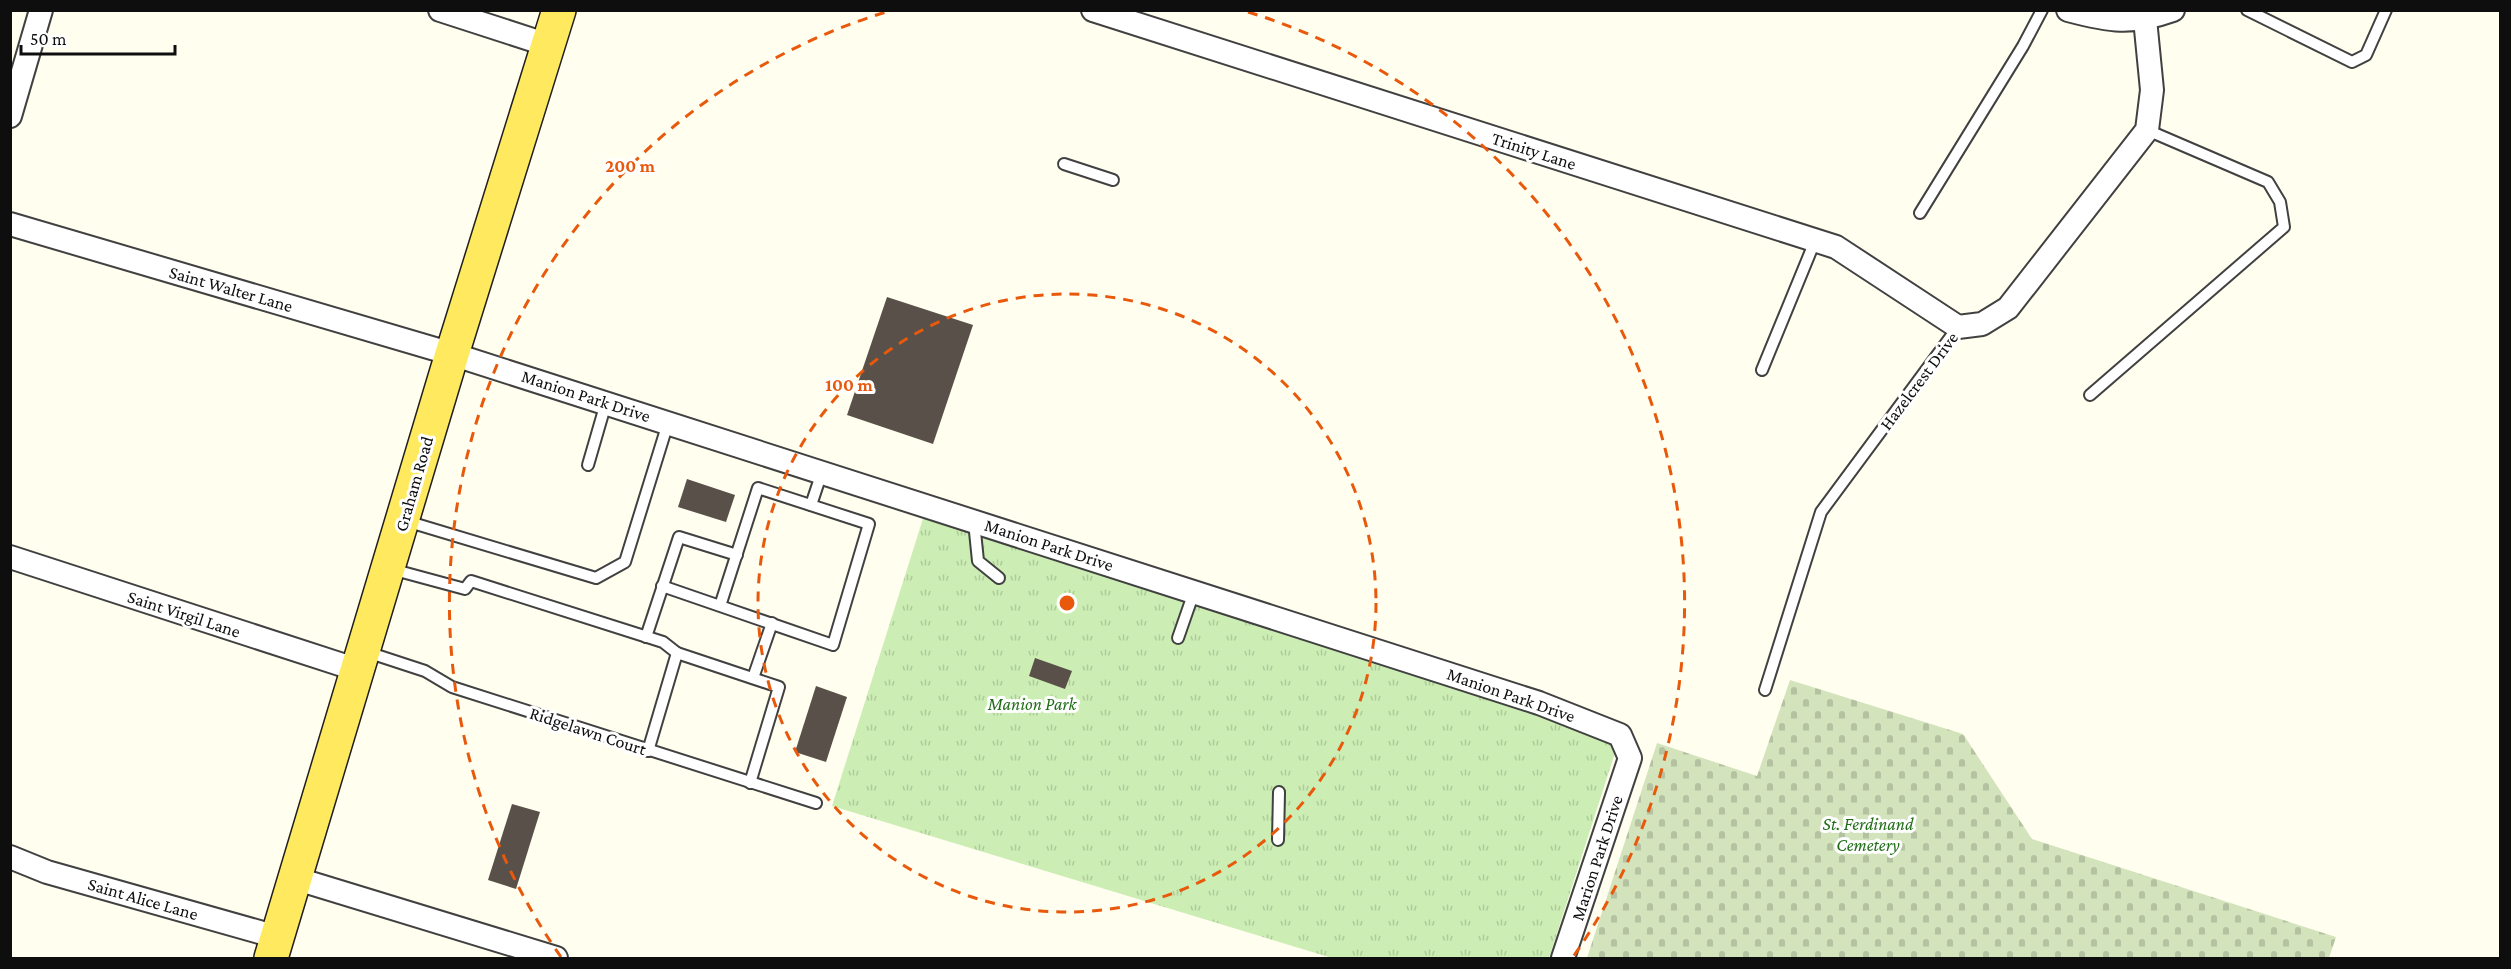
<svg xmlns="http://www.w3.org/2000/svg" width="2511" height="969" viewBox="0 0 2511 969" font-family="'Crimson Pro',serif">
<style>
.grass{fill:url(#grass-tufts)}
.cemetery{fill:url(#cemetery-stones)}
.building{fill:#585049}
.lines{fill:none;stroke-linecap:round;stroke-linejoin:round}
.lane-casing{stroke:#414141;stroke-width:14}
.street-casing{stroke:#414141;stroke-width:26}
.primary-casing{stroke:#1f1f1f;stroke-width:36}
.lane{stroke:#fff;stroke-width:10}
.street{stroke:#fff;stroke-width:22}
.primary{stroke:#ffe95f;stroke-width:33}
.ring{fill:none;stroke:#e8590c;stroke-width:3;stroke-dasharray:10 8}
.labels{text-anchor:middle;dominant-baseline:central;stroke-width:6;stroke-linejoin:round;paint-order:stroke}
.street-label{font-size:18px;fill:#0e0e0e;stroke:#fff}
.park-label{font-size:18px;font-style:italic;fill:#206d17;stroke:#fff}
.centre{fill:#e8590c;stroke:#fff;stroke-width:3}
.ring-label{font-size:18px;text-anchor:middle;font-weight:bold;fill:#e8590c;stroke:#fff;stroke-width:6;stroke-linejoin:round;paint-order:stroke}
</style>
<defs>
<pattern id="grass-tufts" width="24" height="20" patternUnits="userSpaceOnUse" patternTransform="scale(1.5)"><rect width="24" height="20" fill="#cceeb4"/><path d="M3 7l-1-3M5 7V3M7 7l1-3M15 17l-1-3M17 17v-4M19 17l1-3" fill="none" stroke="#aecb9a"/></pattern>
<pattern id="cemetery-stones" width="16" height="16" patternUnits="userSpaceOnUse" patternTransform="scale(1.5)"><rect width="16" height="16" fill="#d3e4bd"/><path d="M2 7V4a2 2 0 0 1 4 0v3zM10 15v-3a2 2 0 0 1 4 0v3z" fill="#b4c2a1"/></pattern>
</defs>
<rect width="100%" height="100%" fill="#fffeef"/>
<!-- grass -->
<polygon class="grass" points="927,506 1623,728 1549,958 1332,958 832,806"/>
<!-- cemetery -->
<polygon class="cemetery" points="1790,680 1963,734 2032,839 2336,937 2329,958 1587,958 1657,743 1757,776"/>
<!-- building -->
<g class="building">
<polygon points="887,297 973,325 933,444 847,415"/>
<polygon points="687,479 735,495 726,522 678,507"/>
<polygon points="1035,658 1072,671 1065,689 1029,676"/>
<polygon points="816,686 847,697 826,762 795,752"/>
<polygon points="512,804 540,812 516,889 488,880"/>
</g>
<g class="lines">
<!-- lane casing -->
<g class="lane-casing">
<g id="lane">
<polyline points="2247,10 2352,62 2366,55 2386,10"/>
<polyline points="1064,164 1113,180"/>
<polyline points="1920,213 2023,46 2042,10"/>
<polyline points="1762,370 1815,241"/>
<polyline points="2090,395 2284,227 2280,202 2268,182 2147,130"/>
<polyline points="588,465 606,403"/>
<polyline points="811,505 822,472"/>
<polyline points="406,521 596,578 625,562 668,423"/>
<polyline points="974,522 978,561 999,578"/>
<polyline points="391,569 465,589 471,581 663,642 677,653"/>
<polyline points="662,586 720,606 758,488 869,524 833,645 720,606"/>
<polyline points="646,637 679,537 737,555"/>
<polyline points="1178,638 1194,592"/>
<polyline points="367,652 425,671 452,687 816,803"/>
<polyline points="753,678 772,623"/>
<polyline points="1765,690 1821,512 1958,327"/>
<polyline points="648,751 677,653 779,687 750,783"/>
<polyline points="1278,840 1279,792"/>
</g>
</g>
<!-- street casing -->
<g class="street-casing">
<g id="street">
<polyline points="440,10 548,45"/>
<polyline points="1093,10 1836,247 1958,327 1982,324 2008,308 2147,130 2152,90 2145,19"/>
<path d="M 2068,10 C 2110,21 2131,25 2173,10"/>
<polyline points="10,116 41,10"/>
<polyline points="10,224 452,354 1539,703 1620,735 1630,758 1563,958"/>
<polyline points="10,557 358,670"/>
<polyline points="10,857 47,872 277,937"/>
<polyline points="294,878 556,958"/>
</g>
</g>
<!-- primary casing -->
<g class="primary-casing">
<polyline id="primary" points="271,958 452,354 559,10"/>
</g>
<!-- lane -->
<use href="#lane" class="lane"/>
<!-- street -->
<use href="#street" class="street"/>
<!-- primary -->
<use href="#primary" class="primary"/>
</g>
<!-- distance rings -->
<g class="ring">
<circle cx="1067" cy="603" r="309"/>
<path d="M561 957A618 618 0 0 1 886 12M1248 12A618 618 0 0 1 1573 957"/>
</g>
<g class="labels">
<!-- street labels -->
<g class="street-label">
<text transform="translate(1534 151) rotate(18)">Trinity Lane</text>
<text transform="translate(231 289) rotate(16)">Saint Walter Lane</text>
<text transform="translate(1919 381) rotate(-53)">Hazelcrest Drive</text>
<text transform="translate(586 396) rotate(18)">Manion Park Drive</text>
<text transform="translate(414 484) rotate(-74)">Graham Road</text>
<text transform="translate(1049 545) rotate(18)">Manion Park Drive</text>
<text transform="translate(184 614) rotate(18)">Saint Virgil Lane</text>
<text transform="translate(1511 695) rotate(19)">Manion Park Drive</text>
<text transform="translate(588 731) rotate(18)">Ridgelawn Court</text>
<text transform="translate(1597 858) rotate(-72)">Marion Park Drive</text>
<text transform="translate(143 899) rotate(16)">Saint Alice Lane</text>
</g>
<!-- park labels -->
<g class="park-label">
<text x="1032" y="704">Manion Park</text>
<text x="1868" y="824">St. Ferdinand<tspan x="1868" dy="21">Cemetery</tspan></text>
</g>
</g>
<circle cx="1067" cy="603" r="9" class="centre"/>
<g class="ring-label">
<text x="630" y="172">200 m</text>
<text x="849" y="391">100 m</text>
</g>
<!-- border -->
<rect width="2511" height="969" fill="none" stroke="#0e0e0e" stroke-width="24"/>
<!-- scale -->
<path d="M21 45v9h154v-9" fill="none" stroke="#0e0e0e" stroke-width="3"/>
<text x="30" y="45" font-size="18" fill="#0e0e0e" stroke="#ffffff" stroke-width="4.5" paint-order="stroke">50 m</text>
</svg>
